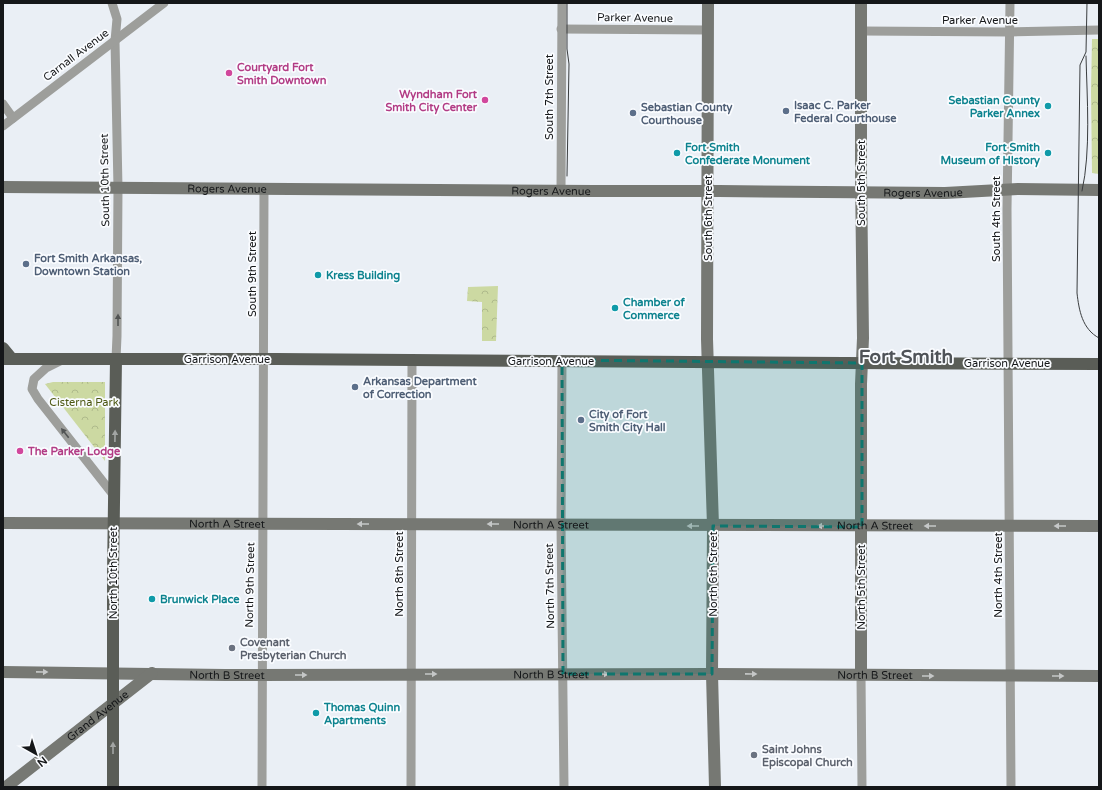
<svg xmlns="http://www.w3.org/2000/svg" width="1102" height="790" viewBox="0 0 1102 790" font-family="'Varela Round',sans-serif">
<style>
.park{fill:url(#park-crowns)}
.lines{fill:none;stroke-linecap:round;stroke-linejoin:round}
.street{stroke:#9d9e9b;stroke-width:9}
.secondary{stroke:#767873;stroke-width:12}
.primary{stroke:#5a5d57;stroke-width:12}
.tram{stroke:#3a3d3f;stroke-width:1}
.oneway{fill:#525454}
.oneway2{fill:#a2a5a3}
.oneway3{fill:#c5c7c7}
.marked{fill:#0f766e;fill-opacity:0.2;stroke:#0f766e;stroke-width:3;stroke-dasharray:8 5;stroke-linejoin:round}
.hotel-dot{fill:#d1479c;stroke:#fafcff;stroke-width:1.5}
.culture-dot{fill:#0f9aa8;stroke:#fafcff;stroke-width:1.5}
.service-dot{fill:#5c6f8a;stroke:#fafcff;stroke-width:1.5}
.worship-dot{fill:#6b7280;stroke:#fafcff;stroke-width:1.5}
.labels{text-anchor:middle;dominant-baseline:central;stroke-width:3.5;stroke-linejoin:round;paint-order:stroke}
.street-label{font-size:11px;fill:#151719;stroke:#fafcff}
.hotel-label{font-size:11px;font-weight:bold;fill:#b23c85;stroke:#fafcff;text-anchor:start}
.culture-label{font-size:11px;font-weight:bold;fill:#0d838f;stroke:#fafcff;text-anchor:start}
.service-label{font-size:11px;font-weight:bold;fill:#4e5e75;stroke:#fafcff;text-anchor:start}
.park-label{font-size:11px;fill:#4e5914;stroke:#fafcff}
.worship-label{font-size:11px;font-weight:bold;fill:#5b616d;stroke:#fafcff;text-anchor:start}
.town-label{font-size:19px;font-weight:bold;fill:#4f5358;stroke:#fafcff}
</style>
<defs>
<pattern id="park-crowns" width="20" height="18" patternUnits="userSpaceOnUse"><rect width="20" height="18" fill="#ccd9a2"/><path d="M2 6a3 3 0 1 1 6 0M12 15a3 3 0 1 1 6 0" fill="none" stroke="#aeba8b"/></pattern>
</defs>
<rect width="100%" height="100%" fill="#eaeff5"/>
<!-- park -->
<g class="park">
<polygon points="1092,39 1099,39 1099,174 1092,173 1091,91"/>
<polygon points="498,286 496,341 482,341 482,302 467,301 468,287"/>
<polygon points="53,382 105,382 105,461 45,384"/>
</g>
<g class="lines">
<!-- street -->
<g class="street">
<polyline points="112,3 117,19 115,41 118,188 117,336 116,359"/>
<polyline points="1010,3 1007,209 1011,787"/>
<polyline points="561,29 708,30"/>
<polyline points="862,31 1010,32 1099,30"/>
<polyline points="3,104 13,118"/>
<polyline points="3,126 164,3"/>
<polyline points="561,190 562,3"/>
<polyline points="62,360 46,368 34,379 32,389 38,399 115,497"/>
<polyline points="562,360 561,525 564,787"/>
<polyline points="861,675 862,787"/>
<path d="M 262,787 C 261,588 265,388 264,189"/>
<polyline points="411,787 412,360"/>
</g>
<!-- secondary -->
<g class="secondary">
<polyline points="708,3 707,339 713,526 712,674 715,787"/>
<path id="s1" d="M 3,187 L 594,191 L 719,191 L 945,193 L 1018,189 L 1099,190"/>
<path id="s2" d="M 3,523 L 1099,526"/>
<path id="s3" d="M 3,672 L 225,675 L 712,674 L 1099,676"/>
<polyline points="861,675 861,384 863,338 861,176 861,3"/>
<path id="s4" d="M 6,787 L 152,673"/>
</g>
<!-- primary -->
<g class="primary">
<polyline points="3,348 12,359"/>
<polyline points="3,359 277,359 843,363 1099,364"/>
<polyline points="113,787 113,574 116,359"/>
</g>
<!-- tram -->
<g class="tram">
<path d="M 1087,3 L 1086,52 L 1080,65 L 1077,293 C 1079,310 1082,329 1099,338"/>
<polyline points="567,176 569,64 567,49 567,3"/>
<path d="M 1082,191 C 1091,151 1087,98 1086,56"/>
</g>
</g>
<!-- one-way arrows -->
<defs><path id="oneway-solid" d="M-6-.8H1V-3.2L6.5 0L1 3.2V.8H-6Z"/></defs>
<g class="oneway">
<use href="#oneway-solid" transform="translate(118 320) rotate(-90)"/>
<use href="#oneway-solid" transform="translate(65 433) rotate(-128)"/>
</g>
<g class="oneway2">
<use href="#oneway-solid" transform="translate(115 436) rotate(-89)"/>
<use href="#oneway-solid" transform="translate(113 748) rotate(-90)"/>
</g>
<g class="oneway3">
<use href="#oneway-solid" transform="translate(363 524) rotate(180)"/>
<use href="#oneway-solid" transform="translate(493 524) rotate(-180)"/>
<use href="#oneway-solid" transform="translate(693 526) rotate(-180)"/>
<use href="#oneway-solid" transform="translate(823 526) rotate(-180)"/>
<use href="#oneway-solid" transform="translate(930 526) rotate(180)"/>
<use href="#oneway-solid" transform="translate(1060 526) rotate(-180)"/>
<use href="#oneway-solid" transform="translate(42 672) rotate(1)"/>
<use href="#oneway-solid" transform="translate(431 674)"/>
<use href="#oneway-solid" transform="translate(603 674)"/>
<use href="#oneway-solid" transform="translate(751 674) rotate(1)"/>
<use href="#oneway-solid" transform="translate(301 675)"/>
<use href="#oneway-solid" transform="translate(928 676)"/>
<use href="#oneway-solid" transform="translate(1058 676)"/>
</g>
<!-- marked area -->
<path class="marked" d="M 562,360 L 862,363 L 862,527 L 713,526 L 712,674 L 563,674 Z"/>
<!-- markers -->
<g class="hotel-dot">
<circle cx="229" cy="73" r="4"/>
<circle cx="485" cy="100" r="4"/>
<circle cx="20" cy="451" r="4"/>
</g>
<g class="culture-dot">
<circle cx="1048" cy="106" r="4"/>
<circle cx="677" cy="153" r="4"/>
<circle cx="1048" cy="153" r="4"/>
<circle cx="318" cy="275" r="4"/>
<circle cx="615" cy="308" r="4"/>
<circle cx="152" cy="599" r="4"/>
<circle cx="316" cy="713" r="4"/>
</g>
<g class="service-dot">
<circle cx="786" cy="111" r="4"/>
<circle cx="633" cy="113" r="4"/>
<circle cx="26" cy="264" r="4"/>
<circle cx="355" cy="387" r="4"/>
<circle cx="581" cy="420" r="4"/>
</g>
<g class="worship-dot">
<circle cx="232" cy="648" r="4"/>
<circle cx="754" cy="755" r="4"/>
</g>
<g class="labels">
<!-- street labels -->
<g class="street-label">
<text transform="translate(635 18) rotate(1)">Parker Avenue</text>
<text x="980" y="20">Parker Avenue</text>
<text transform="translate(76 55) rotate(-37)">Carnall Avenue</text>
<text transform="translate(549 97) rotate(-90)">South 7th Street</text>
<text transform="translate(105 180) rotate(-91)">South 10th Street</text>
<text transform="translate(861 183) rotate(-90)">South 5th Street</text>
<text stroke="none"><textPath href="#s1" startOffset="224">Rogers Avenue</textPath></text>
<text stroke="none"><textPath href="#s1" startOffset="548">Rogers Avenue</textPath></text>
<text stroke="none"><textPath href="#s1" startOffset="920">Rogers Avenue</textPath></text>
<text transform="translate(708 218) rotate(-90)">South 6th Street</text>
<text transform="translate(996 219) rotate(-90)">South 4th Street</text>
<text transform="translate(252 274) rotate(-90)">South 9th Street</text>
<text x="227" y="359">Garrison Avenue</text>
<text x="551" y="361">Garrison Avenue</text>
<text x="1007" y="363">Garrison Avenue</text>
<text stroke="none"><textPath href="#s2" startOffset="224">North A Street</textPath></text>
<text stroke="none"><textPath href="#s2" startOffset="548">North A Street</textPath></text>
<text stroke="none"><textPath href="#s2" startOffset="872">North A Street</textPath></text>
<text transform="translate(113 573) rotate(-90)">North 10th Street</text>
<text transform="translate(399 574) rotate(-90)">North 8th Street</text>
<text transform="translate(713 574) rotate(-90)">North 6th Street</text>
<text transform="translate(998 575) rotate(-90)">North 4th Street</text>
<text transform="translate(250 585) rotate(-89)">North 9th Street</text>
<text transform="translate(550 586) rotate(-91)">North 7th Street</text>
<text transform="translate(861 587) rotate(-90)">North 5th Street</text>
<text stroke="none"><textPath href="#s3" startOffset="224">North B Street</textPath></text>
<text stroke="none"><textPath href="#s3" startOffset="548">North B Street</textPath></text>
<text stroke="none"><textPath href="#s3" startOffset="872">North B Street</textPath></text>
<text stroke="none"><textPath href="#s4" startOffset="116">Grand Avenue</textPath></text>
</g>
<!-- hotel labels -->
<g class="hotel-label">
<text x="237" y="67">Courtyard Fort<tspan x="237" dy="13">Smith Downtown</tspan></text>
<text x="477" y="94" text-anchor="end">Wyndham Fort<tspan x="477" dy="13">Smith City Center</tspan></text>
<text x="28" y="451">The Parker Lodge</text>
</g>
<!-- culture labels -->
<g class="culture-label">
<text x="1040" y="100" text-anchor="end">Sebastian County<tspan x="1040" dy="13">Parker Annex</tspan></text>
<text x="685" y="147">Fort Smith<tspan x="685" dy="13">Confederate Monument</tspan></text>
<text x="1040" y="147" text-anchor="end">Fort Smith<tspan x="1040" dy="13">Museum of HIstory</tspan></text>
<text x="326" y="275">Kress Building</text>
<text x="623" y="302">Chamber of<tspan x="623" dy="13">Commerce</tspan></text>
<text x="160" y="599">Brunwick Place</text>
<text x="324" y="707">Thomas Quinn<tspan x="324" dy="13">Apartments</tspan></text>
</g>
<!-- service labels -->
<g class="service-label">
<text x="794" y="105">Isaac C. Parker<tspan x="794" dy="13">Federal Courthouse</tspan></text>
<text x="641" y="107">Sebastian County<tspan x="641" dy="13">Courthouse</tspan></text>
<text x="34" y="258">Fort Smith Arkansas,<tspan x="34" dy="13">Downtown Station</tspan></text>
<text x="363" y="381">Arkansas Department<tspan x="363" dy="13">of Correction</tspan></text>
<text x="589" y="414">City of Fort<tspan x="589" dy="13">Smith City Hall</tspan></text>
</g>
<!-- park labels -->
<g class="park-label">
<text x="84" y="402">Cisterna Park</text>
</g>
<!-- worship labels -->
<g class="worship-label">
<text x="240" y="642">Covenant<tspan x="240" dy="13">Presbyterian Church</tspan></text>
<text x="762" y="749">Saint Johns<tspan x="762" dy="13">Episcopal Church</tspan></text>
</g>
<!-- town labels -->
<g class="town-label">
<text x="906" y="357">Fort Smith</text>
</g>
</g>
<!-- border -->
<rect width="1102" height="790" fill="none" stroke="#151719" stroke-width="8"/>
<!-- north arrow -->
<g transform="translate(36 754) rotate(141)" stroke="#fafcff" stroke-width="3" paint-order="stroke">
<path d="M0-3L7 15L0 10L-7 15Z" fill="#151719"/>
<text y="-6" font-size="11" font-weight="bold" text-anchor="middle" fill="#151719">N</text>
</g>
</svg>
